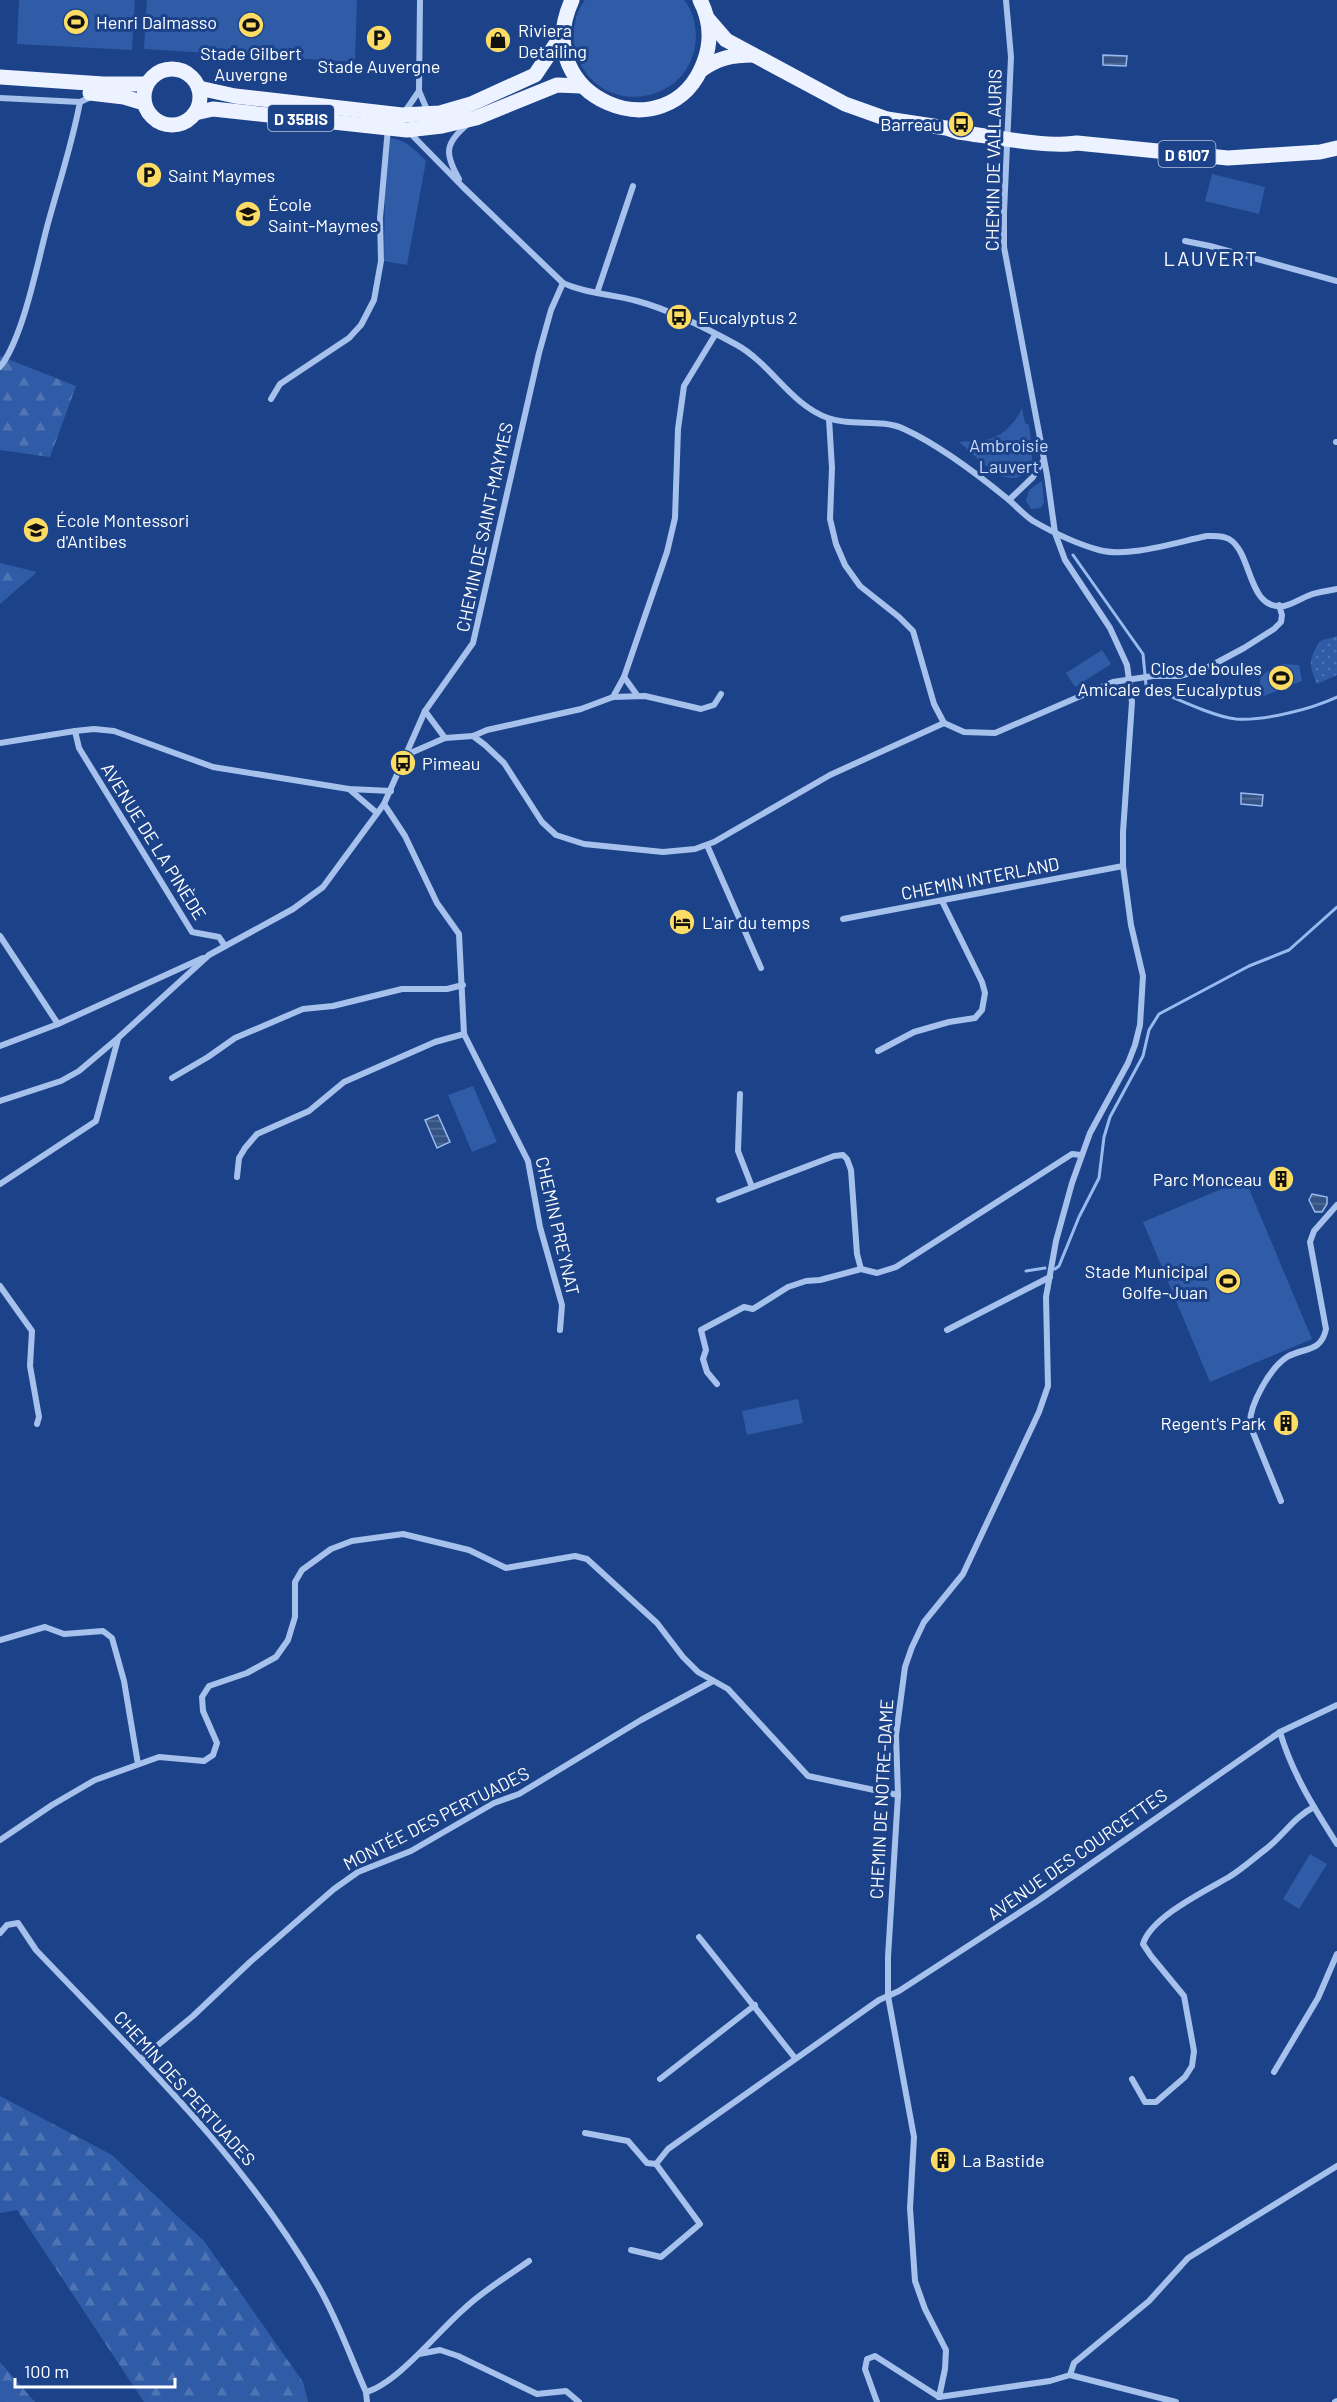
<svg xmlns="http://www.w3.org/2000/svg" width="1337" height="2402" viewBox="0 0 1337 2402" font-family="Barlow,sans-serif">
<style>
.green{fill:#305ca7}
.forest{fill:url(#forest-firs)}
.park{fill:url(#park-dots)}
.water{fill:url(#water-rules);stroke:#99baee;stroke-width:1.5}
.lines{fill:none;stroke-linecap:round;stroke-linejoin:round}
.stream{stroke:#99baee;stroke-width:3}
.street{stroke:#a6c1ec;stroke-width:6}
.primary{stroke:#ecf2ff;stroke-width:15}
.labels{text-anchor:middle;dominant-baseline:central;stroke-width:6;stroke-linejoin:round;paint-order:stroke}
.shield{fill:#1c4389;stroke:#bbc7dc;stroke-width:1.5}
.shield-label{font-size:16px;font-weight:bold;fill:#fff}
.poi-label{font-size:18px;fill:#fff;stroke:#1c4389;text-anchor:start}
.street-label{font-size:18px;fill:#fff;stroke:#1c4389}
.park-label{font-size:18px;fill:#ccddf9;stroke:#1c4389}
.neighbourhood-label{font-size:20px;letter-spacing:1.5px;fill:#fff;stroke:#1c4389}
</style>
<defs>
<pattern id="forest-firs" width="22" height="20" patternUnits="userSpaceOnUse" patternTransform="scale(1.5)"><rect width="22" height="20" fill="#305ca7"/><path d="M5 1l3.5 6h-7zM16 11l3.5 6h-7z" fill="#4f74b4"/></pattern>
<pattern id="park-dots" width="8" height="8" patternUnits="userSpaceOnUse" patternTransform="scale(1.5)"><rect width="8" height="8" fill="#305ca7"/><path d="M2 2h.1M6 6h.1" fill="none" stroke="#4f74b4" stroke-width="1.8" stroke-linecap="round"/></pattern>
<pattern id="water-rules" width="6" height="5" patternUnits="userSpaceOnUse" patternTransform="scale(1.5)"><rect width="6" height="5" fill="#365386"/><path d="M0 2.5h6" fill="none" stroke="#546d98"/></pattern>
</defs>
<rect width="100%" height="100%" fill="#1c4389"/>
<!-- green -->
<g class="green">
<polygon points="19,0 135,0 132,50 17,44"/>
<polygon points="147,0 357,0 355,62 144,49"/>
<path d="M 585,0 L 684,0 C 693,11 696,24 696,38 C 692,108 595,119 576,52 C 571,35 574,14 585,0 Z"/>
<path d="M 390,138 C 407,140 415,150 426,161 L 407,265 L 384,261 L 385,186 Z"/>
<polygon points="1212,174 1265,187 1259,214 1205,201"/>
<path d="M 1022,408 L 1025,423 L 1029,425 C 1030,437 1034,452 1031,464 C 1027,480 1008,481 996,473 C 982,464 971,452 959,442 C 965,441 971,442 978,441 C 999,440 1014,426 1022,408 Z"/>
<polygon points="1042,481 1044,502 1041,508 1031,509 1026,501 1029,490"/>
<polygon points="1102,650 1111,664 1075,687 1066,673"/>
<polygon points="1283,664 1299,665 1302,681 1264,696 1258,696 1261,675"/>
<polygon points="473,1086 497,1142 472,1152 448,1095"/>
<polygon points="1245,1179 1312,1339 1210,1382 1143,1222"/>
<polygon points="798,1399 803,1423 747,1435 742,1411"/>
<polygon points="1310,1854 1327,1864 1299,1909 1283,1899"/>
</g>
<!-- forest -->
<g class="forest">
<polygon points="0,356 76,386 50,457 0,450"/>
<polygon points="0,563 37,572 0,604"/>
<polygon points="0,2096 112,2155 204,2241 303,2382 308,2402 144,2402 17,2210 0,2213"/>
<polygon points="0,2362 35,2402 0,2402"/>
</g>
<!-- park -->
<path class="park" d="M 1337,636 L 1337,675 L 1317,684 C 1308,664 1309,659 1320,641 Z"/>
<!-- water -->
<g class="water">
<polygon points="1103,55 1127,56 1126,66 1103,65"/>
<polygon points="1241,793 1263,795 1262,806 1241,804"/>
<polygon points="438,1115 450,1142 437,1148 425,1120"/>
<polygon points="1312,1194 1327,1197 1327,1204 1322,1212 1315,1212 1309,1200"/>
</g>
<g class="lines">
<!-- stream -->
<g class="stream">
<path d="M 1073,555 L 1143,654 L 1146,685 L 1156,690 C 1177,699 1215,717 1236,719 C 1265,721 1311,709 1337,697"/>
<polyline points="1055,1269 1059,1266 1079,1217 1099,1178 1104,1137 1110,1117 1143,1056 1149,1030 1159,1014 1249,966 1289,950 1337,907"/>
<polyline points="1026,1271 1045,1268"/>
</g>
<!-- street -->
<g class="street">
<polyline points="420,0 419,91 428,112"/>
<polyline points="0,98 80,102 91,97"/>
<polyline points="404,113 419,91"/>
<path d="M 410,133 L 463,187 L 563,283 C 587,294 612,294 637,301 C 671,310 706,328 737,345 C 771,364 791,405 828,418 C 852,427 881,418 904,429 C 937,444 981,477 1009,500 C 1017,507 1024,515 1033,521 C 1054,533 1077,544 1099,550 C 1128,558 1177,542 1207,536 C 1214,536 1222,535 1229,539 C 1253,553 1247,611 1284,606 C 1293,604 1302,598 1310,595 C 1318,592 1328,591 1337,589"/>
<path d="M 459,179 C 444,153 445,143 468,124"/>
<polyline points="1185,241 1210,246 1337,281"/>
<polyline points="597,293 633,186"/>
<path d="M 0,367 C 23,338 37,265 47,227 C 58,186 72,145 80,102"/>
<polyline points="271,399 280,384 349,338 361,325 374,300 381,261 380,218 388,128"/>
<polyline points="829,419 832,468 830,519 836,544 845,565 860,586 899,617 913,631 934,704 944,723"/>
<polyline points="1336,442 1337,442"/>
<polyline points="1009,500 1033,477 1043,461"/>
<polyline points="624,677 637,695"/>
<polyline points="613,697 624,677 667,552 675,518 678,429 684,386 715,335"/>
<polyline points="425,711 445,738"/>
<polyline points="75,731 79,748 192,932 219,937 225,946"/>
<polyline points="473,736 485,745 504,763 542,822 556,835 584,844 663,852 695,849 714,842 830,775 944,723 964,732 995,733 1113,682 1153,676 1179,676 1203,670 1244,648 1274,629 1281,622 1282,615 1279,605"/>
<polyline points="0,743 75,731 94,729 114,731 213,767 349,789 391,791"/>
<polyline points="406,755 445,738 473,736 487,730 581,709 613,697 645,696 701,709 714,705 721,694"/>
<polyline points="349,789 377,813"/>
<polyline points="384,804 405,836 437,903 459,934 464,1034 528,1161 540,1227 562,1305 560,1330"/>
<polyline points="707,845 761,968"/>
<polyline points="843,919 1123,866"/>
<polyline points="0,936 58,1024"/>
<polyline points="0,1046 58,1024 203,958"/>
<polyline points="878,1051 914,1032 949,1022 975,1018 982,1010 985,993 982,982 942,901"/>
<polyline points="172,1078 208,1057 235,1038 303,1009 333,1006 402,989 447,989 463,985"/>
<polyline points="740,1094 738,1151 752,1187"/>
<polyline points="0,1101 61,1081 79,1071 118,1038 209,955 293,909 323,887 384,804 425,711 473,643 539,353 551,310 563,283"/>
<polyline points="237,1177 239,1158 245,1148 257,1134 309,1111 344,1082 435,1042 464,1034"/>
<polyline points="0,1184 96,1121 118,1039"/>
<polyline points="719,1200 834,1156 843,1155 847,1159 851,1170 857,1254 861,1269"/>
<polyline points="0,1286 32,1331 30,1366 39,1417 37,1424"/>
<polyline points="947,1330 1050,1277"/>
<polyline points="717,1384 707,1372 703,1359 706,1350 701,1330 744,1307 753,1309 788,1287 806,1281 820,1280 861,1269 877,1273 896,1267 1072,1154 1081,1155"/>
<path d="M 1281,1501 L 1250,1425 C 1249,1405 1270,1368 1287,1357 C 1304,1347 1321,1353 1326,1329 L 1310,1242 L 1314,1231 L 1337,1205"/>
<polyline points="0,1640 45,1627 64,1634 103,1631 112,1638 124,1681 138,1764"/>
<path d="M 1280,1732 C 1292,1773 1314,1808 1337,1844"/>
<polyline points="0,1840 52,1805 95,1780 159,1757 204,1761 213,1755 217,1743 203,1711 202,1697 209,1686 247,1673 276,1657 288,1640 295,1617 295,1582 302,1570 331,1549 352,1541 403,1534 469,1550 506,1568 575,1556 587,1559 657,1623 683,1657 698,1672 728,1689 808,1776 898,1795"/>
<path d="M 0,1933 L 7,1925 L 18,1923 L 36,1950 C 137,2056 243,2156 317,2284 C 337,2318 350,2356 366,2392 L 367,2402"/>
<polyline points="699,1937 795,2058"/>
<polyline points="141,2059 193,2016 250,1962 334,1889 358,1872 411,1851 494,1803 519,1794 641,1720 713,1681"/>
<polyline points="1274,2072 1318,1998 1337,1954"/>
<polyline points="660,2079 755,2005"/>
<path d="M 1132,2079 L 1145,2102 L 1156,2102 L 1185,2077 L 1192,2066 L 1194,2051 L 1184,1996 L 1151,1956 L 1143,1944 C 1151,1917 1205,1891 1229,1877 C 1242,1869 1254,1858 1266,1849 C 1283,1836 1294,1817 1314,1807"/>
<polyline points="585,2133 628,2141 647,2163 656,2164"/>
<polyline points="631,2250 661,2257 700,2224 656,2164 668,2149 879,2000 899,1991 1039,1900 1280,1732 1337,1705"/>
<polyline points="419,2354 440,2350 458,2356 537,2394 566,2391 579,2402"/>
<polyline points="1070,2375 1074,2363 1149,2301 1188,2258 1337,2166"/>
<path d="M 366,2392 C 397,2384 439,2330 465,2308 C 484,2290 508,2276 529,2261"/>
<polyline points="939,2397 945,2369 946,2350 925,2309 915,2281 910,2208 914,2137 888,1996 888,1957 898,1795 896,1735 905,1667 912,1647 924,1622 963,1574 1039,1412 1048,1386 1046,1297 1056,1241 1072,1183 1090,1133 1128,1063 1135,1045 1140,1025 1143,976 1131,925 1123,866 1123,832 1132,702 1127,665 1110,628 1065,560 1055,533 1047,475 1004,247 1004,212 1011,57 1006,0"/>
<polyline points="939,2397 1050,2381 1070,2375 1176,2402"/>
<polyline points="877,2402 865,2369 867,2359 875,2356 939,2397"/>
<polyline points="1335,2402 1337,2401"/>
</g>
<!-- primary -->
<g class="primary">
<path d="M 572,0 C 527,98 669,156 704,62 C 712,41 710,19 700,0"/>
<path d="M 707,18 L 726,40 L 845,104 L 887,119 L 946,128 L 958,132 C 989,136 1048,148 1077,143 L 1228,158 L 1320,152 L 1337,148"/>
<circle cx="172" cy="97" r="28"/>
<path d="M 701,70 C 718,58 732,55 753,55"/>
<polyline points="0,77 103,84 146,84"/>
<polyline points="199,88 235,96 402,115 440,113 471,104 535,75 562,35"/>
<polyline points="90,93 124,97 144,103"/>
<polyline points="195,113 213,109 407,130 442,126 476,118 557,85 581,86"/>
</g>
</g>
<!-- icons -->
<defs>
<g id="stadium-disc" transform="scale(1.35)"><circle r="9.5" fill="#fcdc64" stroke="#1c4389"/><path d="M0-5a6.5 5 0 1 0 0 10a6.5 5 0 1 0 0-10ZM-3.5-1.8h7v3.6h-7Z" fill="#111"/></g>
<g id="parking-disc" transform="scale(1.35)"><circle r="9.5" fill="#fcdc64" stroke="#1c4389"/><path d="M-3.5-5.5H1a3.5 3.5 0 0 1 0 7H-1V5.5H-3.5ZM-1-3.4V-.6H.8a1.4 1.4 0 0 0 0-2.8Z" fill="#111"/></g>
<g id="shop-disc" transform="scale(1.35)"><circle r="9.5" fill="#fcdc64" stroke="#1c4389"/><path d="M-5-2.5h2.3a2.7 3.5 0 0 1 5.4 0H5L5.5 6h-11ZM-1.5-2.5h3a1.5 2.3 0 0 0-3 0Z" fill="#111"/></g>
<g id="bus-disc" transform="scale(1.35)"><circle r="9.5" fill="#fcdc64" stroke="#1c4389"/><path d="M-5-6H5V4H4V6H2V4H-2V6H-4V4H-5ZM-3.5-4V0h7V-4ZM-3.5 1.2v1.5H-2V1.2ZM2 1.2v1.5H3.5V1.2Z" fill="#111"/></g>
<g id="school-disc" transform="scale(1.35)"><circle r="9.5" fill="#fcdc64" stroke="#1c4389"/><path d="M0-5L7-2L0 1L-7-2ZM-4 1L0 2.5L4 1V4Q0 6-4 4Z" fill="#111"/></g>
<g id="hotel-disc" transform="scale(1.35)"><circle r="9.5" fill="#fcdc64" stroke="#1c4389"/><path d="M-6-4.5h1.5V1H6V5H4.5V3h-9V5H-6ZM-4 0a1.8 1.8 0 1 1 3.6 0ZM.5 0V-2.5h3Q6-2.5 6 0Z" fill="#111"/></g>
<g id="building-disc" transform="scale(1.35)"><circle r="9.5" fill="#fcdc64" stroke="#1c4389"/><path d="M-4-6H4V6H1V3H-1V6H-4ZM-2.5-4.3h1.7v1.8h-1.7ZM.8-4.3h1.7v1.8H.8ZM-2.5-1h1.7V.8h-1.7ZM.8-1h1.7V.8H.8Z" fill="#111"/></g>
</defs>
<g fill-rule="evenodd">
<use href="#stadium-disc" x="76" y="22"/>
<use href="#stadium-disc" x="251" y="25"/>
<use href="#parking-disc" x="379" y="38"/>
<use href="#shop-disc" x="498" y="40"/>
<use href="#bus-disc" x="961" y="124"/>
<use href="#parking-disc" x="149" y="175"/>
<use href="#school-disc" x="248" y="214"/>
<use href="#bus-disc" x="679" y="317"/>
<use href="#school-disc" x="36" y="530"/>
<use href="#stadium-disc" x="1281" y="678"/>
<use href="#bus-disc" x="403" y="763"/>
<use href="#hotel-disc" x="682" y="922"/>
<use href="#building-disc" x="1281" y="1179"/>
<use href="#stadium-disc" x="1228" y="1281"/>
<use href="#building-disc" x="1286" y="1423"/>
<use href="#building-disc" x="943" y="2160"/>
</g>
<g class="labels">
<!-- shield labels -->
<g class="shield">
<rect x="268" y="105" width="66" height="26" rx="4.5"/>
<rect x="1158.5" y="141" width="57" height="26" rx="4.5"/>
</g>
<g class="shield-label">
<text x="301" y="118">D 35BIS</text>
<text x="1187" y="154">D 6107</text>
</g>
<!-- poi labels -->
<g class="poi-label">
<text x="96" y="22">Henri Dalmasso</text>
<text x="518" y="30">Riviera<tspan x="518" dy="21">Detailing</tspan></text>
<text x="251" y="53" text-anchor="middle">Stade Gilbert<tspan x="251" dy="21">Auvergne</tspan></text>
<text x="379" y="66" text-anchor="middle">Stade Auvergne</text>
<text x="942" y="124" text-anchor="end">Barreau</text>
<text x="168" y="175">Saint Maymes</text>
<text x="268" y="204">École<tspan x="268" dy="21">Saint-Maymes</tspan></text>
<text x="698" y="317">Eucalyptus 2</text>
<text x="56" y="520">École Montessori<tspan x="56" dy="21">d'Antibes</tspan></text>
<text x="1262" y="668" text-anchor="end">Clos de boules<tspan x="1262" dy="21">Amicale des Eucalyptus</tspan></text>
<text x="422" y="763">Pimeau</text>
<text x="702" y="922">L'air du temps</text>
<text x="1262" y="1179" text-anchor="end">Parc Monceau</text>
<text x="1208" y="1271" text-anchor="end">Stade Municipal<tspan x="1208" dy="21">Golfe-Juan</tspan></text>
<text x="1266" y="1423" text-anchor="end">Regent's Park</text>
<text x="962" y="2160">La Bastide</text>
</g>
<!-- street labels -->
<g class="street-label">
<text transform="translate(993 160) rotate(-89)">CHEMIN DE VALLAURIS</text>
<text transform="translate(484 527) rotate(-78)">CHEMIN DE SAINT-MAYMES</text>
<text transform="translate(154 841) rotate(58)">AVENUE DE LA PINÈDE</text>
<text transform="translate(980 878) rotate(-11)">CHEMIN INTERLAND</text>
<text transform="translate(558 1226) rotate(77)">CHEMIN PREYNAT</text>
<text transform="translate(881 1799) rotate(-87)">CHEMIN DE NOTRE-DAME</text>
<text transform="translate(436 1818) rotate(-27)">MONTÉE DES PERTUADES</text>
<text transform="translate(1077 1854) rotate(-35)">AVENUE DES COURCETTES</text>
<text transform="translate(185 2088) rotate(48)">CHEMIN DES PERTUADES</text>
</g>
<!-- park labels -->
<g class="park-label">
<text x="1009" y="445">Ambroisie<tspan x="1009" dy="21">Lauvert</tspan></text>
</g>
<!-- neighbourhood labels -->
<g class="neighbourhood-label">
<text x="1211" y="258">LAUVERT</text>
</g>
</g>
<!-- scale -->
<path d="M15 2378v9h160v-9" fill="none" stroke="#ffffff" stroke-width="3"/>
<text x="24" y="2378" font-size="18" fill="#ffffff" stroke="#1c4389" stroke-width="4.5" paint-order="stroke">100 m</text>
</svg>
